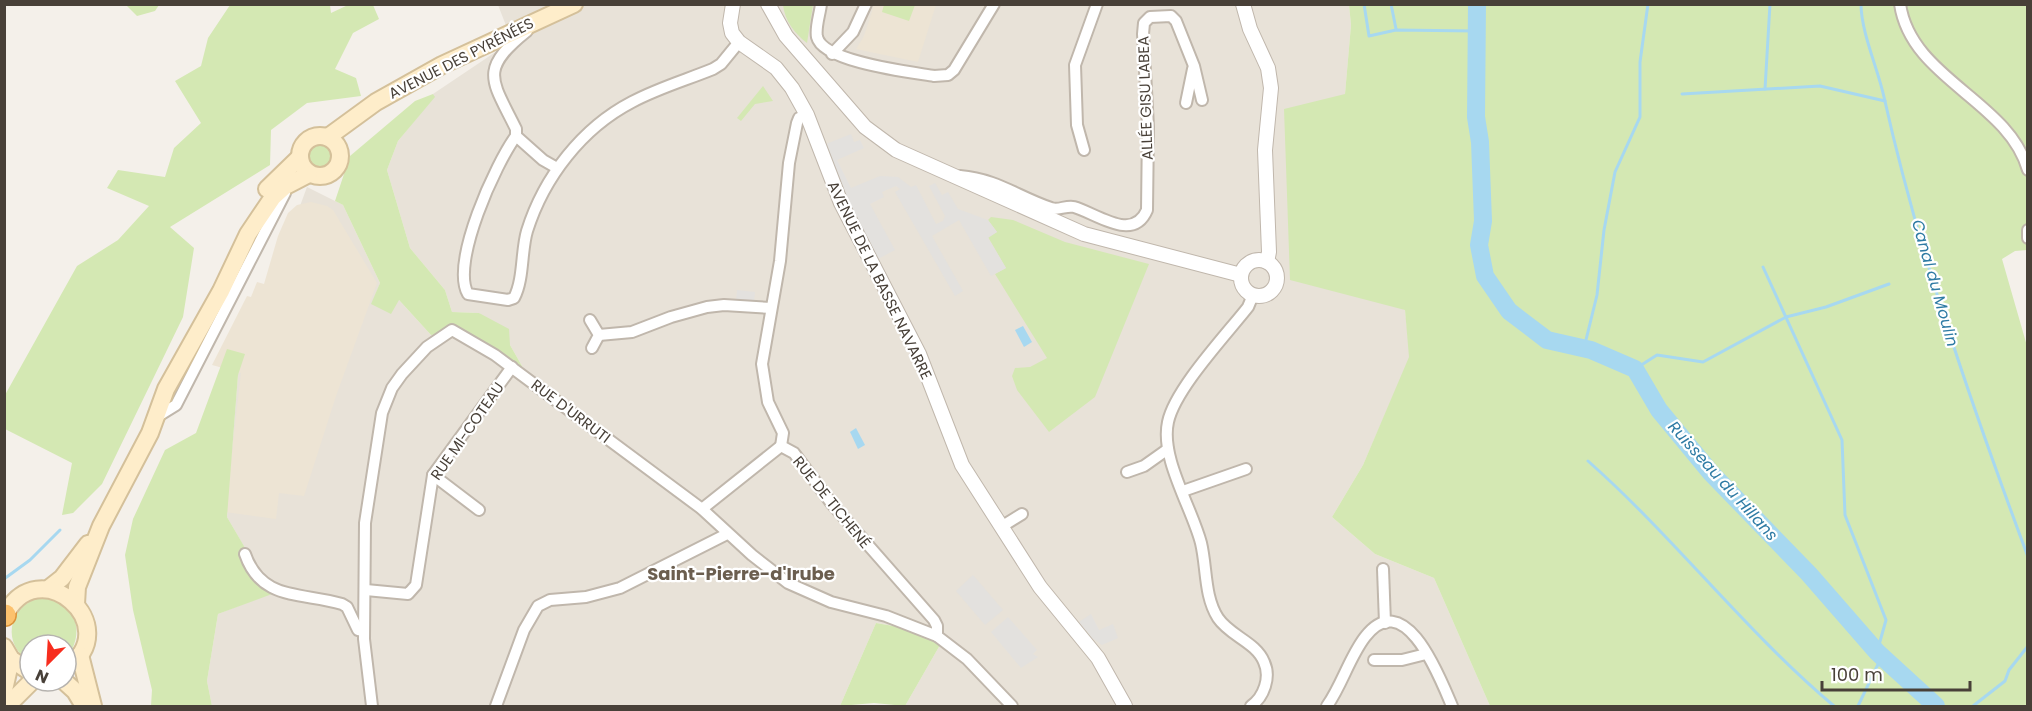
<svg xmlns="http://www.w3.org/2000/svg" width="2032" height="711" viewBox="0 0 2032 711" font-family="Poppins,sans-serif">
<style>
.residential{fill:#e8e2d8}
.education{fill:#ede4d4}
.green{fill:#d4e8b3}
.parking{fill:#e3e1de}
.water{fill:#a7d8f0}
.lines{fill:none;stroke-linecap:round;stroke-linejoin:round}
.stream{stroke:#a7d8f0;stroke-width:3}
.river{stroke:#a7d8f0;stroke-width:18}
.minor-casing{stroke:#c0b7ac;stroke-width:14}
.tertiary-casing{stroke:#c0b7ac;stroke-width:16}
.secondary-casing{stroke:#d4c09a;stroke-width:20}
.motorway-casing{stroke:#dc943c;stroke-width:24}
.minor{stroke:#fff;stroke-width:10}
.tertiary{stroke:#fff;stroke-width:14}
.secondary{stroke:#feedca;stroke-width:16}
.motorway{stroke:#fcc16d;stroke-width:21}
.labels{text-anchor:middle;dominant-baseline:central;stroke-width:4.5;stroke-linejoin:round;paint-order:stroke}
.street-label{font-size:15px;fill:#484038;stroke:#fff}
.water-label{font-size:16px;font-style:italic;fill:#2e7ba4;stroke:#fff}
.quarter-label{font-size:18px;font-weight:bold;fill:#6b5e4f;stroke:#fff}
</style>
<rect width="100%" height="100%" fill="#f4f0ea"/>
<!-- residential -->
<polygon class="residential" points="498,5 1349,5 1351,25 1345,94 1405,309 1410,357 1363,465 1332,517 1375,554 1434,578 1490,706 905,706 940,645 905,628 876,623 840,706 212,706 207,681 218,614 271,593 227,517 238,374 307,187 343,205 380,283 372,304 398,299 431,335 461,332 525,371 510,345 479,313 452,312 445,290 410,248 387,170 398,141 434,97 433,94 512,41"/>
<!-- education -->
<g class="education">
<polygon points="874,5 936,5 918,62 856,49 864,36"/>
<polygon points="311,202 327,206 333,210 377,283 336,396 304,496 279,493 276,519 225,512 241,373 212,365 247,296 251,297 257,282 264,284 278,236 288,213 297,205"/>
</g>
<!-- green -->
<g class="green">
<polygon points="126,5 159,5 155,11 137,16"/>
<polygon points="230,5 330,5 331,13 348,5 373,5 379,19 353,33 335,69 356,78 361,96 307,103 271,130 270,165 170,227 194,248 183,317 102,484 73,513 62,515 72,463 5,429 5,395 77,266 118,240 149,206 107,188 118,170 165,177 174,148 201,123 175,81 201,66 208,38"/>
<path d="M 783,5 L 813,5 L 807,43 C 794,33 785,21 783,5 Z"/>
<polygon points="884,5 884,4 915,5 909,21 882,12"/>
<polygon points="1349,5 2027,5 2027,250 2015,251 2002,259 2027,346 2027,706 1490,706 1434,578 1375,554 1332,517 1363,465 1409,357 1405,310 1290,280 1284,109 1345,94 1351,25"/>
<polygon points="763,86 773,101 755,104 741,121 737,118"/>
<polygon points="433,94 435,97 398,141 387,170 410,248 445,290 452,312 479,313 509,329 510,345 526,373 461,332 431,335 399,300 391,314 371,304 380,283 343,205 335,201 350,156 415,101"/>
<circle cx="319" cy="157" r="12"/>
<polygon points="991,217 1013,220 1065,242 1149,264 1095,397 1049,432 1017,390 1012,376 1015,368 1030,367 1047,358 995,274 1006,268 988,237 997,232 988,220"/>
<polygon points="227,349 245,354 238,375 227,517 272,594 218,614 207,681 212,706 151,706 152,690 133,610 125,555 133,519 165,450 196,433"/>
<path d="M 39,598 C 74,596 88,633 66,658 L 66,645 L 30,645 L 30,662 C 2,645 7,607 39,598 Z"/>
<polygon points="876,623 905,628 940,645 905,706 874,703 840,706"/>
</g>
<!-- parking -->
<g class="parking">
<polygon points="851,134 854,142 860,140 864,148 837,160 851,188 880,176 898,177 911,187 916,185 936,224 943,221 945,216 929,186 935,183 942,195 948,192 958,209 988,220 997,232 988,238 1006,268 991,276 959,220 932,236 963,291 955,296 895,192 900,189 896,186 882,192 884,197 870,204 895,250 878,259 847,200 826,144"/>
<polygon points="737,290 755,292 754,302 736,301"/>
<polygon points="973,575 1003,610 985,625 956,591"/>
<polygon points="1091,614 1099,630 1113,624 1118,638 1102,645 1092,638 1079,622"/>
<polygon points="1008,617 1037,650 1033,654 1038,657 1021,668 991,632"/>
</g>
<!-- water -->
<g class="water">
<polygon points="1023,326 1032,342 1024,347 1015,330"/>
<polygon points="856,428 865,445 858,449 850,432"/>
</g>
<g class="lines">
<!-- stream -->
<g class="stream">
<polyline points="1364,4 1369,36 1396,30 1475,31"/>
<polyline points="1391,4 1396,29"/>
<path d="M 1861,4 C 1861,32 1878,69 1884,97 C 1919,254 1972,406 2028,557"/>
<polyline points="1765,89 1770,4"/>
<polyline points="1682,94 1820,86 1885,101"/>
<polyline points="1763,267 1842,440 1845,515 1886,620 1877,652"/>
<polyline points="1584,348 1597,295 1604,230 1615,172 1640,117 1640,62 1648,4"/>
<polyline points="1635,369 1657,355 1703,362 1786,317 1826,307 1889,284"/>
<path d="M 1588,461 C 1675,538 1745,631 1834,706"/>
<polyline points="4,579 30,560 60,530"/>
<polyline points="1858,706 1882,656"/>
<polyline points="1973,706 2005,681 2009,670 2028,646"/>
</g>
<!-- river -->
<polyline class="river" points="1477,4 1476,117 1480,142 1483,221 1479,245 1485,276 1509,311 1547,340 1591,350 1635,369 1659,410 1711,473 1809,574 1877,652 1936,706"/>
<!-- minor casing -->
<g class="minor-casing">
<g id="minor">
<path d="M 821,4 C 820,14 815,27 817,37 C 823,62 910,72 934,76 L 948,75 L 954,70 L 994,4"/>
<path d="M 1900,4 C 1911,79 2008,100 2028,170"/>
<polyline points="832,54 853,32 866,4"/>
<polyline points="1186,103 1193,69"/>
<polyline points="807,115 799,118 797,123 789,163 780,261 762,364 768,402 783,433 781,446 794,453 832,504 934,620 937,626 937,636 967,659 1012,706"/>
<path d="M 516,136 L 516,129 C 492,80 478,70 527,31"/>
<polyline points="1084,150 1077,125 1075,65 1097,4"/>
<path d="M 557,168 L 543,160 L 516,136 C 496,163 450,263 468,294 L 508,300 L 514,298 C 524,279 521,251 527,231 C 544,177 582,128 632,102 C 658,88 686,80 713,69 L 721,64 L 739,42"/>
<path d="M 960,176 C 997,179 1018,197 1051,208 C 1059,211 1066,205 1074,207 C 1096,213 1133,243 1147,210 L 1148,127 L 1143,34 L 1144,23 L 1150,17 L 1171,16 L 1176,21 L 1194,66 L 1202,100"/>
<polyline points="2028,230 2028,238"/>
<polyline points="590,320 599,335 592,348"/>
<polyline points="599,335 632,332 671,317 707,307 724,305 771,308"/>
<polyline points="155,418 176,405 285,193"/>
<polyline points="1127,472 1144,466 1168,449"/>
<polyline points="433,475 479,510"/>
<polyline points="1183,491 1246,469"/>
<polyline points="702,509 781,446"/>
<polyline points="1001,527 1022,514"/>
<path d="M 245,554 C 261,601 301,592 342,604 L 347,607 L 358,630 L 364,631"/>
<polyline points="1383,569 1385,623"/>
<polyline points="366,590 408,594 416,585 433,475 512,367"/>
<polyline points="1374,660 1402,660 1426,654"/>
<polyline points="372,706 364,639 365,523 382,413 392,388 402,374 427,347 452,330 495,355 702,509 752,555 788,583 831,602 886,616 937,636"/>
<polyline points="496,706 524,630 538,606 550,600 586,597 620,588 727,534"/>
<path d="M 1251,706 C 1264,697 1271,677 1264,662 C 1256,642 1230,636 1218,618 C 1204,596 1207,568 1201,543 C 1192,508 1160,458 1168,422 C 1175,389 1226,335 1248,307 L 1253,295"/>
<path d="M 1327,706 C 1342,685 1349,658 1365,637 C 1405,585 1440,678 1452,706"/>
</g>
</g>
<!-- tertiary casing -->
<g class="tertiary-casing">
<g id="tertiary">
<polyline points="733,4 730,23 732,33 739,42 776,68 792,88 807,115 841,203 919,354 962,465 1040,587 1098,658 1125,706"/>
<polyline points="768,4 786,36 865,127 896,150 1084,234 1241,275"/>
<polyline points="1243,4 1250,29 1268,68 1271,88 1265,150 1269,252 1267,262"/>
<circle cx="1259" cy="278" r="18"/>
</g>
</g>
<!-- secondary casing -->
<g class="secondary-casing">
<g id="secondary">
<circle cx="320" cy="156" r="20"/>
<polyline points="328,137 376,102 442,65 574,4"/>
<polyline points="267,189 299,158"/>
<polyline points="48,589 62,578 88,544"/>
<polyline points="76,604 77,587 101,526 150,433 166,389 221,291 248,234 273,197 284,187 309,174"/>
<path d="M 4,617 C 38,547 128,627 66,668"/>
<polyline points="4,647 11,659 30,672"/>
<polyline points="80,655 93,706"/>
<polyline points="64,681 75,691 84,706"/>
<polyline points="4,690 11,659"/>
<polyline points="7,706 32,681"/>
</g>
</g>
<!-- motorway casing -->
<g class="motorway-casing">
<polyline id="motorway" points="4,615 5,615"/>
</g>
<!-- minor -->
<use href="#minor" class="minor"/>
<!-- tertiary -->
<use href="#tertiary" class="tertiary"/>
<!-- secondary -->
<use href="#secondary" class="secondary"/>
<!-- motorway -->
<use href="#motorway" class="motorway"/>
</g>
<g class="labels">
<!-- street labels -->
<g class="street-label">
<text transform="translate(461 58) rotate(-27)">AVENUE DES PYRÉNÉES</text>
<text transform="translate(1145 98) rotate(-92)">ALLÉE GISU LABEA</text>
<text transform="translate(880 280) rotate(64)">AVENUE DE LA BASSE NAVARRE</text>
<text transform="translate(571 411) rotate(37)">RUE D'URRUTI</text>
<text transform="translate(467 431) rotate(-55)">RUE MI-COTEAU</text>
<text transform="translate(832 502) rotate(51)">RUE DE TICHENÉ</text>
</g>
<!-- water labels -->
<g class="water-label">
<text transform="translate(1935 283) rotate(74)">Canal du Moulin</text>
<text transform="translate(1723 481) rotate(48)">Ruisseau du Hillans</text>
</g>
<!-- quarter labels -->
<g class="quarter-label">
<text x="741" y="573">Saint-Pierre-d'Irube</text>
</g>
</g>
<!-- border -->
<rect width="2032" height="711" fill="none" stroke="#484038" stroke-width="12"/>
<!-- north arrow -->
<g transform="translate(48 663) rotate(204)"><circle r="28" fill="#ffffff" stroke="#b6b3af" stroke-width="1.5"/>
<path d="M0-4.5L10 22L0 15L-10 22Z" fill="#f72d1e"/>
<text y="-9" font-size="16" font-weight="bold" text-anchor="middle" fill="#484038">N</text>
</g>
<!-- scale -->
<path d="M1822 681v9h148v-9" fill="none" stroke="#484038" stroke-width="3"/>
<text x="1831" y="681" font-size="18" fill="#484038" stroke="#ffffff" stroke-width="4.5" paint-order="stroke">100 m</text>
</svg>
